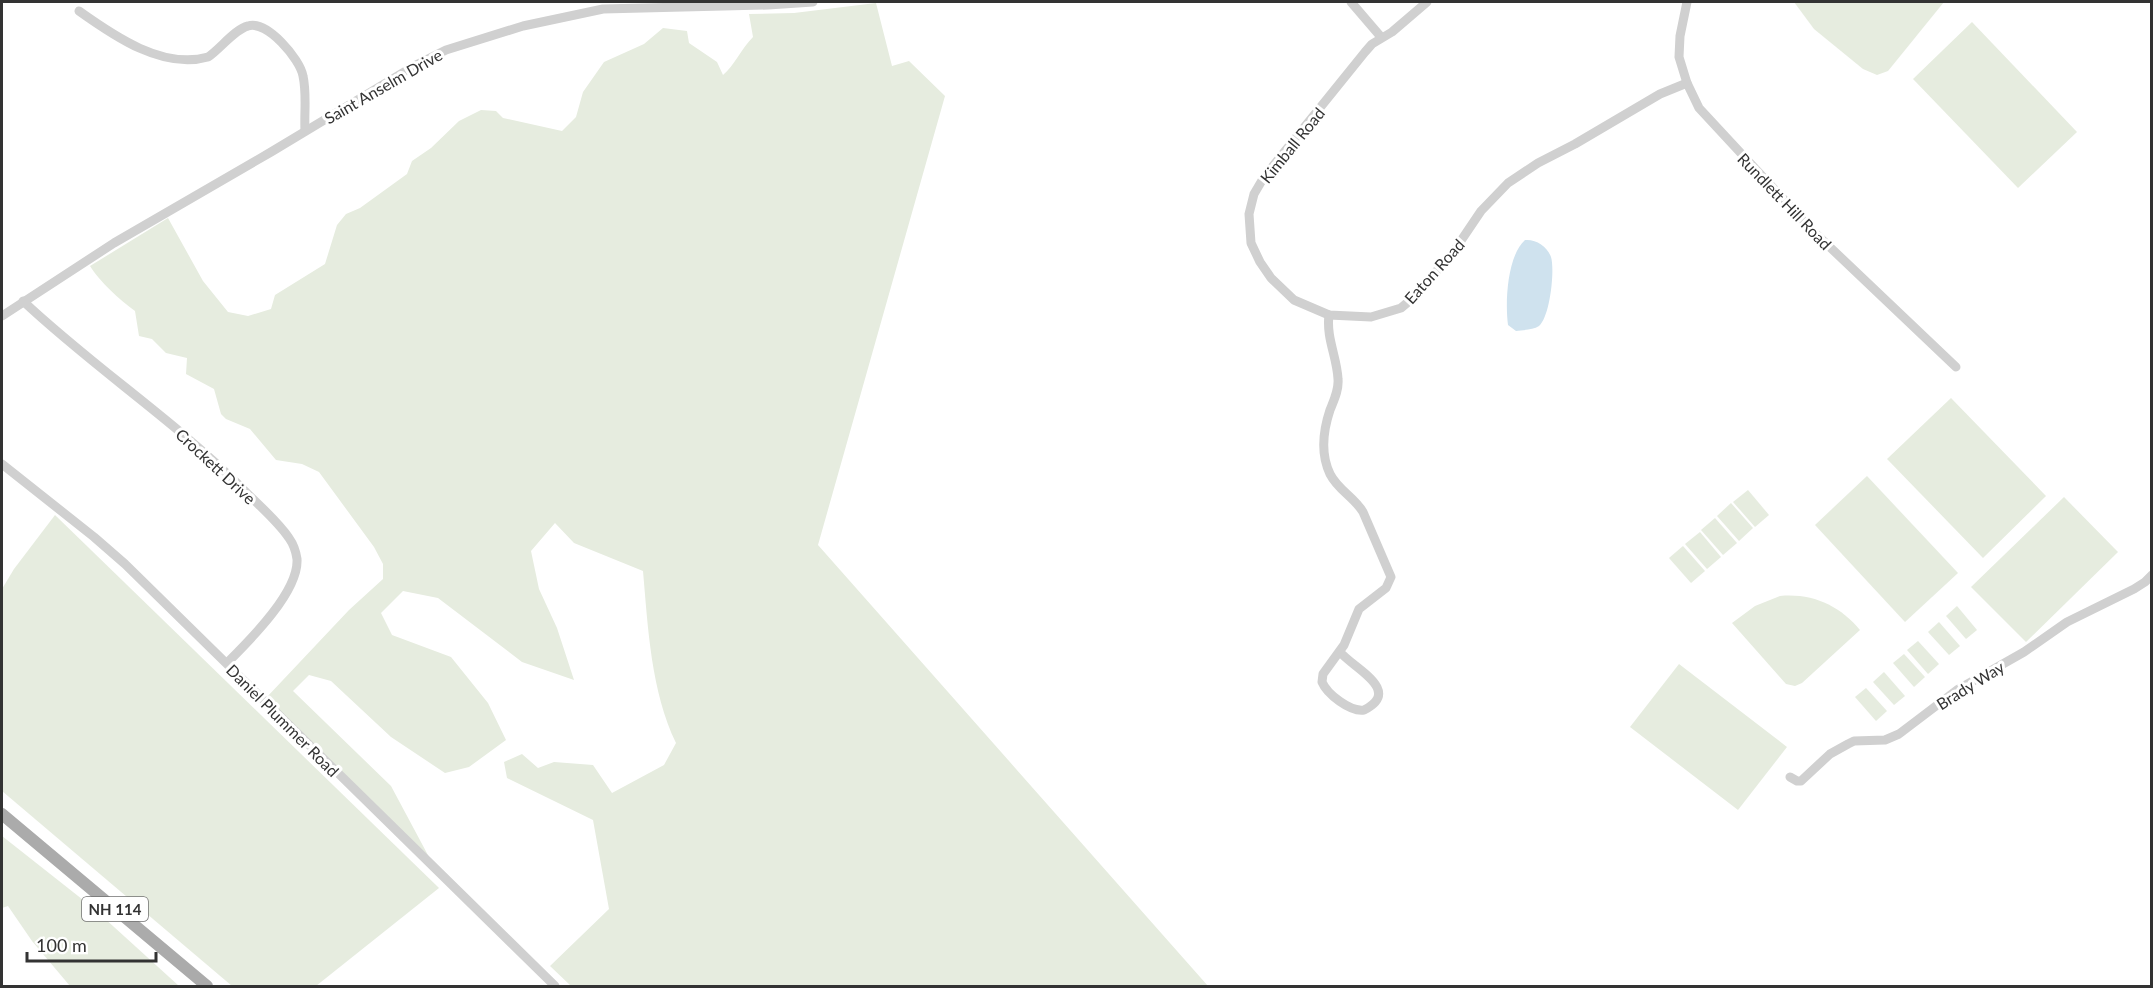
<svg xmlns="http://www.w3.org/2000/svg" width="2153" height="988" viewBox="0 0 2153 988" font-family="Lato,sans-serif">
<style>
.green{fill:#e6ecdf}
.water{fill:#cfe2ee}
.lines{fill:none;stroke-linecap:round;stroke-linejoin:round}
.minor{stroke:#d0d0d0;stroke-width:9}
.major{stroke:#ababab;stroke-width:12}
.labels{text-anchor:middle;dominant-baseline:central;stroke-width:6;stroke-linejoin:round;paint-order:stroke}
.shield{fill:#fff;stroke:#707070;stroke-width:1.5}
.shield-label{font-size:15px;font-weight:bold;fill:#333}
.street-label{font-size:16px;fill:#333;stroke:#fff}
</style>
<rect width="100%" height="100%" fill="#fff"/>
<!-- green -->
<g class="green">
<polygon points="1794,2 1944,2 1888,71 1877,75 1863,69 1814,29"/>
<path d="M 876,3 L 892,66 L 909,61 L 945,96 L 818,545 L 1208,986 L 571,986 L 550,966 L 609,909 L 593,820 L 507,778 L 504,762 L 522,754 L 538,768 L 554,762 L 593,765 L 612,793 L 664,765 L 676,743 C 651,691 648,628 643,571 L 574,543 L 555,523 L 531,551 L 539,589 L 557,628 L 574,680 L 522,662 L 438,598 L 403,591 L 381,613 L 392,635 L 451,657 L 488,703 L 506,740 L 469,767 L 445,773 L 391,737 L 331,681 L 309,675 L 293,691 L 391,786 L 437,872 L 266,698 L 349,610 L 383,579 L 383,564 L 374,547 L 319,472 L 302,464 L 276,460 L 250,429 L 226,419 L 221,414 L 214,389 L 186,374 L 187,358 L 166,353 L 152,339 L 139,336 L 135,311 C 120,300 99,281 90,266 L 168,218 L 203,281 L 228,312 L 248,316 L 271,309 L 275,295 L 325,264 L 337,225 L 346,214 L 360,208 L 407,174 L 412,161 L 431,148 L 459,121 L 481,110 L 496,111 L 503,118 L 562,131 L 576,117 L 583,92 L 604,62 L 644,44 L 663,28 L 687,31 L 689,43 L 717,62 L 723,75 C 734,66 741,49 753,37 L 749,14 L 794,13 Z"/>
<polygon points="1972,22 2077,132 2018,188 1913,79"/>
<polygon points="1951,398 2046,496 1983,558 1887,459"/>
<polygon points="1867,476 1958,573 1905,622 1815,525"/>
<polygon points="1748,490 1769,515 1755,527 1733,502"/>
<polygon points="2064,497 2118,552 2026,642 1971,587"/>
<polygon points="1731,503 1753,528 1739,541 1717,516"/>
<polygon points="55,515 439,888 316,986 232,986 2,791 2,589 14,569"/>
<polygon points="1715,518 1737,543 1723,555 1701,530"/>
<polygon points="1700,532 1721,557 1707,569 1685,544"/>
<polygon points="1683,546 1705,571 1691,583 1669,558"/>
<path d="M 1780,596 C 1813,593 1840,606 1860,630 L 1802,683 L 1795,686 L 1786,684 L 1732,623 L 1755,606 Z"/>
<polygon points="1957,606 1977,630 1966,639 1946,616"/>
<polygon points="1939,622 1960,646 1949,655 1928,632"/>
<polygon points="1918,641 1939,664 1928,674 1907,650"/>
<polygon points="1904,654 1925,677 1914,687 1893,663"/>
<polygon points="1679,664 1787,747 1738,810 1630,727"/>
<polygon points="1884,672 1905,696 1894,705 1873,682"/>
<polygon points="1866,688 1887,711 1876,721 1855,697"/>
<polygon points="2,836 92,907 179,986 70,986 32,941 8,906 2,908"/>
</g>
<!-- water -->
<path class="water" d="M 1525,240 C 1536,239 1547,246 1551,257 C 1555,270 1550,317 1539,326 C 1533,330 1523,330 1516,331 L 1508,325 C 1505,303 1507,256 1525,240 Z"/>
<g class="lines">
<!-- minor -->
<g class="minor">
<polyline points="1351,2 1381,37"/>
<polyline points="1427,2 1392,32 1372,44 1365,52 1264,177 1254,194 1249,214 1251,243 1260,262 1271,278 1294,300 1329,315 1371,317 1401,308 1414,297 1454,251 1481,211 1508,183 1538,163 1575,144 1660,94 1687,83"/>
<polyline points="1687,2 1680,36 1679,57 1687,83 1699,108 1814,232 1956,367"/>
<path d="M 79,11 C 114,36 163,70 208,57 C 220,49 235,29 248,26 C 267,20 300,59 303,76 C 307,94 304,113 305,131"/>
<path d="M 23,301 C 93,367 174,420 242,488 C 257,504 277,520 289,538 C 294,545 296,552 297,559 C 299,592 249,641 227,663"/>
<path d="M 1329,315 C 1326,338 1337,357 1338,379 C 1339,390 1334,400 1330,410 C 1323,431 1320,453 1330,474 C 1338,490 1354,497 1363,512 L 1391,577 L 1386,588 L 1359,609 L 1344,645 L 1323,674 L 1322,682 C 1327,694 1350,712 1364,710 C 1403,690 1353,668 1340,652"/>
<polyline points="2,316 114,243 271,152 414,66 446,50 523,26 603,9 768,5 813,2"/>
<polyline points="2,464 94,537 125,564 555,986"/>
<polyline points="1790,777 1797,781 1801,781 1830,754 1848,744 1854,741 1885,740 1899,734 1957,690 2024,652 2067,622 2134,589 2145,582 2152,575"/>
</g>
<!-- major -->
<polyline class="major" points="2,814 207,986"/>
</g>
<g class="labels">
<!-- shield labels -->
<rect class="shield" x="82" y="897" width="66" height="24" rx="4.5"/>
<g class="shield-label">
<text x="115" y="909">NH 114</text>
</g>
<!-- street labels -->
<g class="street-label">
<text transform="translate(383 86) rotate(-30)">Saint Anselm Drive</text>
<text transform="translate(1292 145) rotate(-51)">Kimball Road</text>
<text transform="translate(1785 201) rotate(46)">Rundlett Hill Road</text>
<text transform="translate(1434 271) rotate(-48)">Eaton Road</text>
<text transform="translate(216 466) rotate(43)">Crockett Drive</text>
<text transform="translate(1970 685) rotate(-32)">Brady Way</text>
<text transform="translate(283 720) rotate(45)">Daniel Plummer Road</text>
</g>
</g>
<!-- border -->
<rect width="2153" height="988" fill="none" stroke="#333333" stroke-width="6"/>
<!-- scale -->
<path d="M27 952v9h129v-9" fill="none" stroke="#333333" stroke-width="3"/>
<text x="36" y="952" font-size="18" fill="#333333" stroke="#ffffff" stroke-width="4.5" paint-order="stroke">100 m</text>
</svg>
